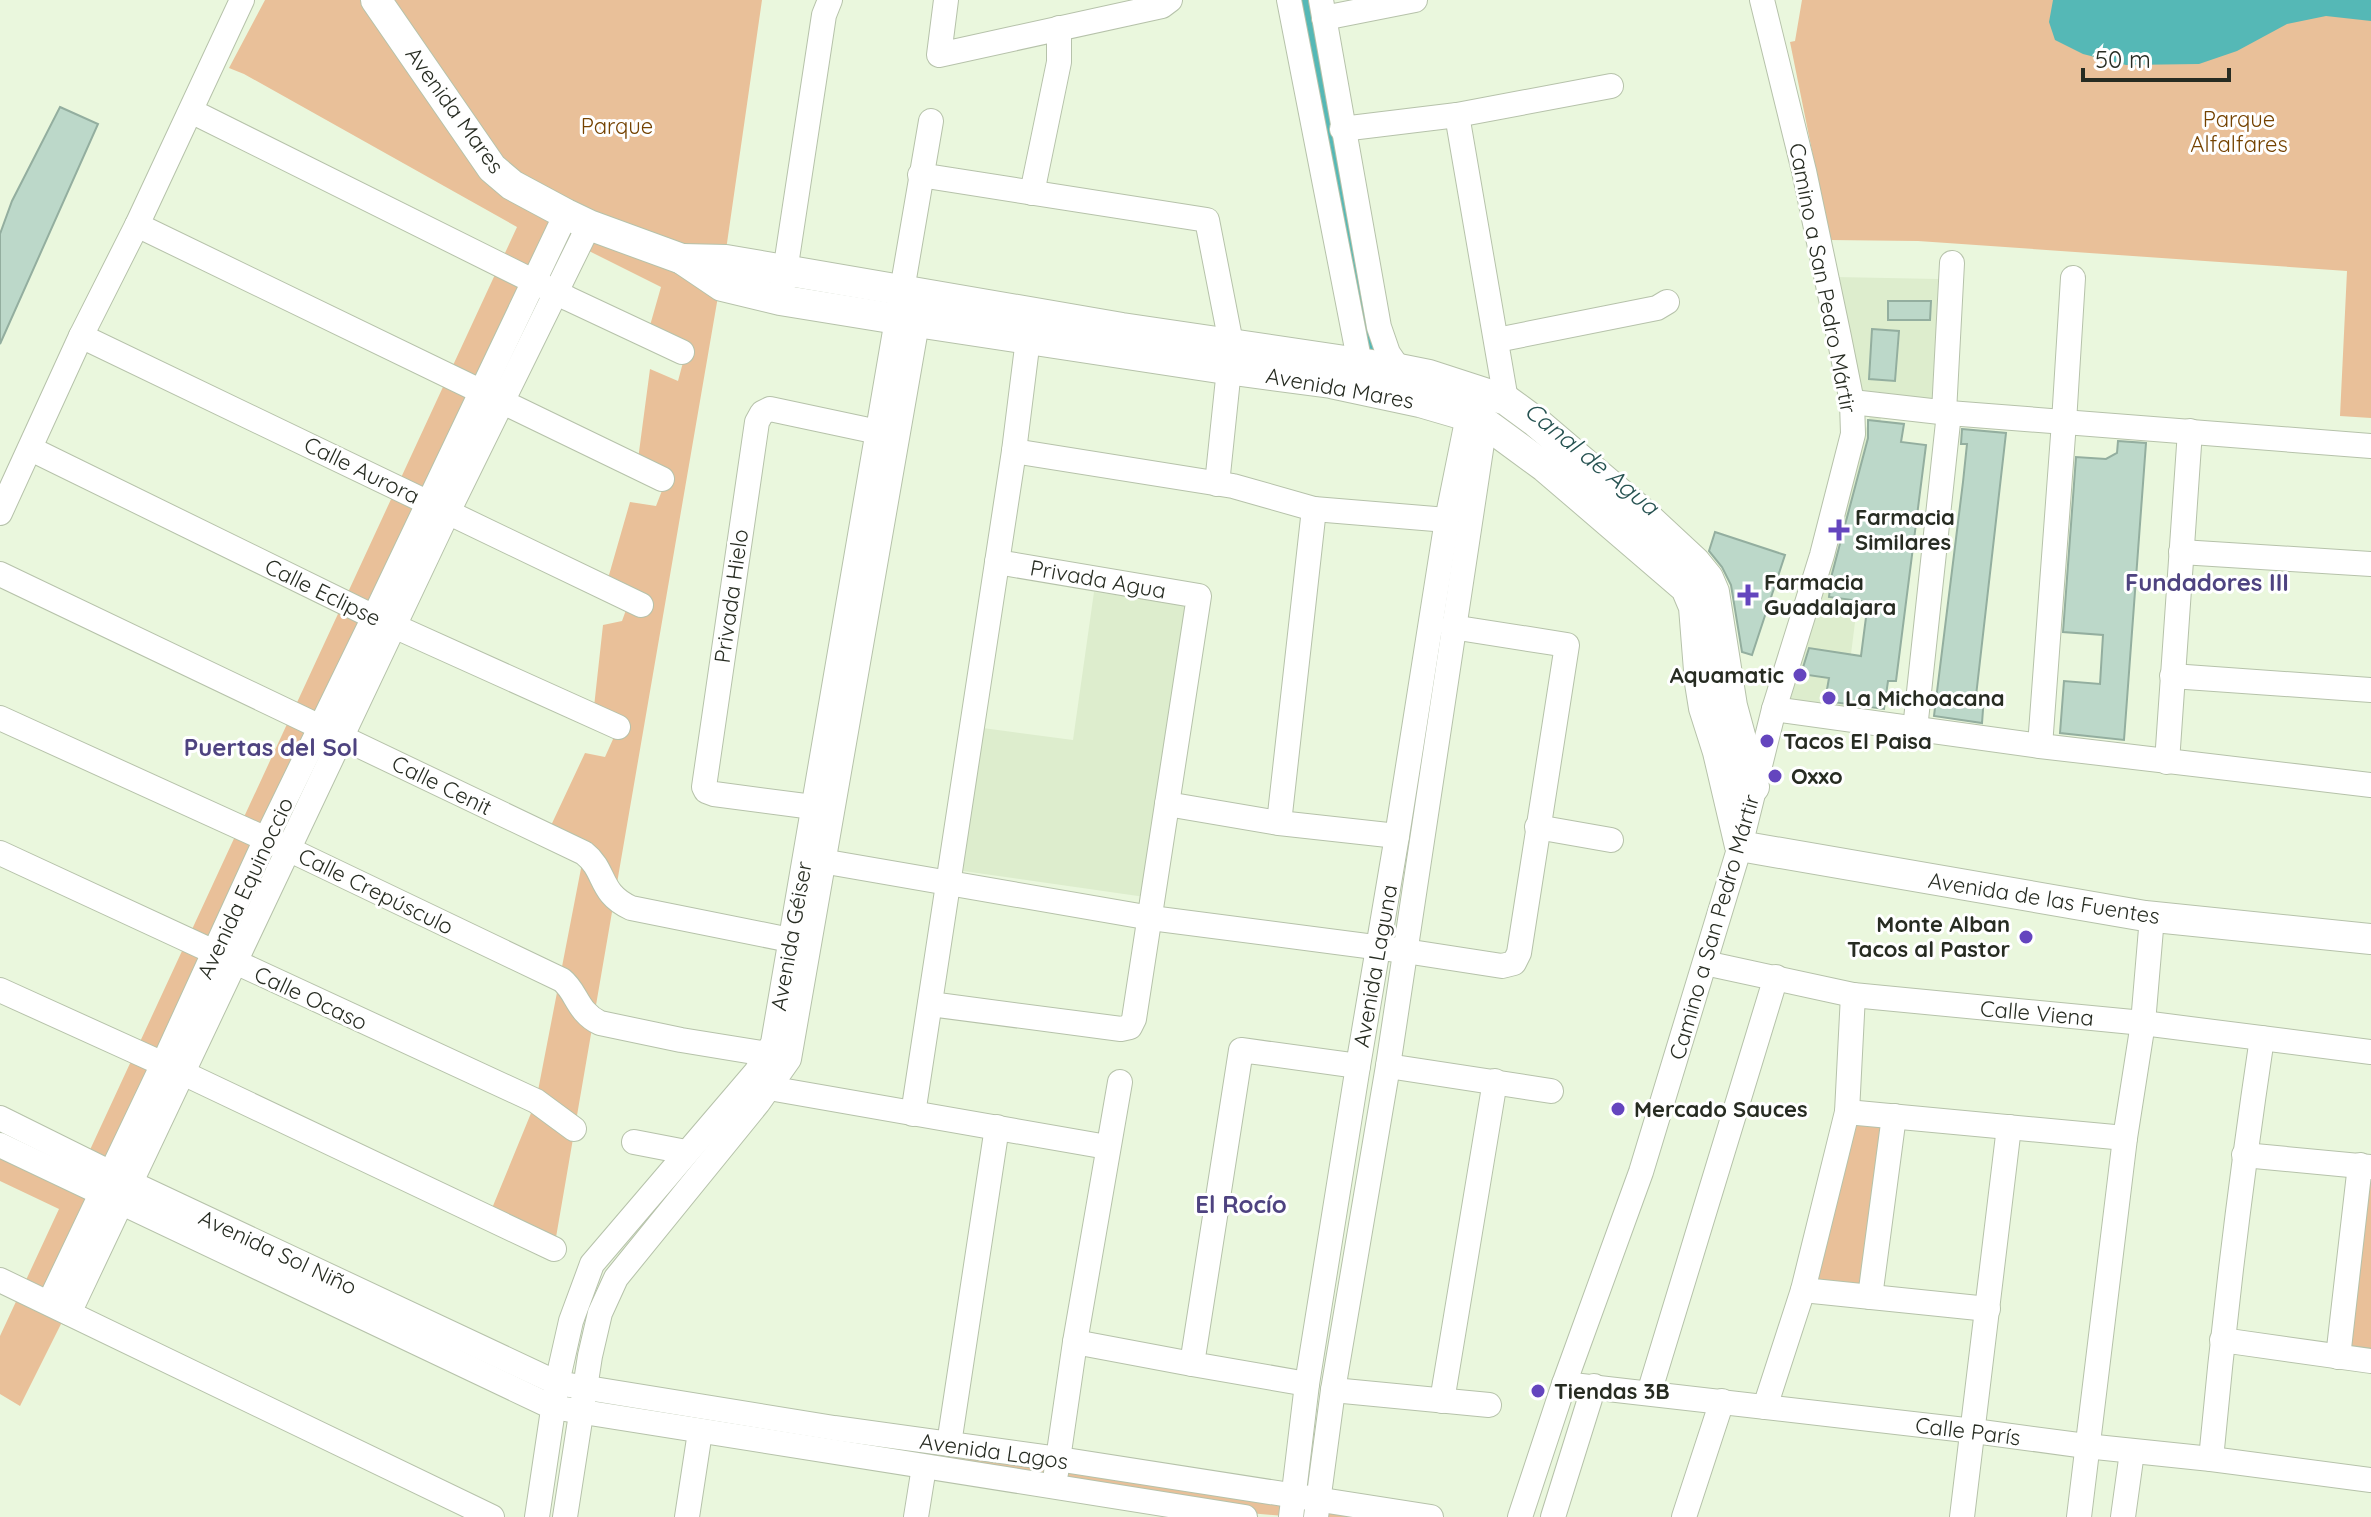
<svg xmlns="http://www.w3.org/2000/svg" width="2371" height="1517" viewBox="0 0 2371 1517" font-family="Quicksand,sans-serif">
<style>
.built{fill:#ddedcd}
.green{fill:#e9c099}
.water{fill:#55b8b6}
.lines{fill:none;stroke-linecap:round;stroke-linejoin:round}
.canal{stroke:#55b8b6;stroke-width:20}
.building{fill:#bcd8c9;stroke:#93ae9f;stroke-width:2}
.minor-casing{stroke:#b6c2aa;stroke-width:26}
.major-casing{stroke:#b6c2aa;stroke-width:32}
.minor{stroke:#fff;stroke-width:24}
.major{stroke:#fff;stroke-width:30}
.poi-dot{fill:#6445be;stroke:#fff;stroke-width:3}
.labels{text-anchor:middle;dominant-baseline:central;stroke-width:6;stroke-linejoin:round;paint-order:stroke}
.street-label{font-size:22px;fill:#272c22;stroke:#fff}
.park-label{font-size:22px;fill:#744200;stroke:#fff}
.poi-label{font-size:22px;font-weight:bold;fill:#272c22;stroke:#fff;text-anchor:start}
.water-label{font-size:24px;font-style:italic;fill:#275352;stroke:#fff}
.neighbourhood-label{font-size:24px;font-weight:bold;fill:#4e4380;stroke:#fff}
</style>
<rect width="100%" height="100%" fill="#eaf7dd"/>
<!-- built -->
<g class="built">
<polygon points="1836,277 1938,279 1936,402 1859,392"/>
<polygon points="1870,416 1881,417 1851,654 1861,657 1853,714 1779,703"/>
<polygon points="1094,592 1186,605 1145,897 963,871 983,728 1073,740"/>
</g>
<!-- green -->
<g class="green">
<polygon points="265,0 762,0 726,250 554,1249 488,1218 536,1101 584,853 547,834 585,753 605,757 618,728 593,716 603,625 622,621 630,599 607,582 630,502 656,506 663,488 637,467 650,369 678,381 685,355 647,336 661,287 579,246 131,1183 557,1383 1385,1517 1296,1517 1190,1508 546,1404 124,1198 20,1406 0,1394 0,1336 59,1209 0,1181 0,1114 89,1152 517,227 244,74 229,68"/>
<polygon points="1802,0 2371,0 2371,418 2340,416 2347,271 1918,241 1830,240 1790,42 1795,41"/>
<polygon points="1847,1112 1894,1116 1870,1297 1803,1290"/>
<polygon points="2371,1167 2371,1361 2338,1357"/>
</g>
<!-- water -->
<polygon class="water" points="2053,0 2371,0 2371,21 2326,16 2287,24 2237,51 2199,64 2126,65 2083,54 2055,40 2049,22"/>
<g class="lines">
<!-- canal -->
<g class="canal">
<polyline points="1302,0 1369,341 1381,372"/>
<polyline points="1479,405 1515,425 1554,457"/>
</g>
</g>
<!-- building -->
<g class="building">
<polygon points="60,107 98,124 0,344 0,234 12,201"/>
<polygon points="1888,301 1931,301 1930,320 1888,320"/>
<polygon points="1872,329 1899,331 1895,381 1869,379"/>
<polygon points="1868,420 1904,424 1901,442 1926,445 1896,681 1888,681 1884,709 1825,701 1829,678 1801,674 1809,648 1861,656 1868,602 1829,597 1832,574 1868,438"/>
<polygon points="1962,429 2006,433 1976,696 1984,696 1982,723 1934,716 1963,482 1967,444 1961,444"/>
<polygon points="2118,441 2146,443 2124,740 2060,733 2064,681 2100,684 2103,635 2063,632 2076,457 2106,459 2117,453"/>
<polygon points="1715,532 1785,555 1752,655 1742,652 1731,585 1722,567 1709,551"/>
</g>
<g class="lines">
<!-- minor casing -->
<g class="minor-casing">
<g id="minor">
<polyline points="946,0 939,55 1162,6 1170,0"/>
<polyline points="1289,0 1360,364"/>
<polyline points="1321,0 1379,327 1388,353 1399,369"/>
<polyline points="1324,18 1415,0"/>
<polyline points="191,111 569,299 682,352"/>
<polyline points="1457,115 1506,400"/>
<polyline points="1342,129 1457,115 1611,86"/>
<polyline points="920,175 1207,220 1231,343"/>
<polyline points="1032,193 1059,62 1059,28"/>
<polyline points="137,225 662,479"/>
<polyline points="783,285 824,15 830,0"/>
<polyline points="81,336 641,605"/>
<polyline points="1497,340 1657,308 1667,302"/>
<polyline points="1852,402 1949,413 2371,446"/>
<polyline points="1944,412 1952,263"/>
<polyline points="31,449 374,617 618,727"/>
<polyline points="1014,451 1233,486 1314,509 1447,520"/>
<polyline points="1217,484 1229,369"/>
<polyline points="0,513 81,336 137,225 242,0"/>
<polyline points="2181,552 2371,564"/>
<path d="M 0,574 L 584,853 C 607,871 598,893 631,908 L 790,940"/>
<polyline points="2172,676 2371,690"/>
<polyline points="1774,709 2040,746 2371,785"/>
<path d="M 0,718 L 288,849 L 562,980 C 577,992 577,1012 600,1023 L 681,1040 L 767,1054"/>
<polyline points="1915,729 1949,413"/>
<polyline points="2040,746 2064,422 2073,278"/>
<polyline points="2167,762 2190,431"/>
<polyline points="1167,804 1279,823 1397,836"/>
<polyline points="813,807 714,794 706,791 704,787 757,422 762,413 770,409 878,432"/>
<polyline points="1279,823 1314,509"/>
<polyline points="1537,827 1611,840"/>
<polyline points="0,853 536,1101 574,1129"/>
<polyline points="810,859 1151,918 1405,951 1502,966 1514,963 1519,953 1567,645 1452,627"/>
<polyline points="1705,963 1853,995 2143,1023 2371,1052"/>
<polyline points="0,990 183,1073 554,1249"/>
<polyline points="930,1004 1121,1029 1130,1027 1134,1019 1199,596 997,562"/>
<polyline points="1388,1066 1551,1091"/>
<polyline points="769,1088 1107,1147"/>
<polyline points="1847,1112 2125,1138"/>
<polyline points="913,1114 1014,451 1028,339"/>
<polyline points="0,1118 131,1183 557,1383 834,1428 1058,1459 1431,1517"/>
<polyline points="634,1142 686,1152"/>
<polyline points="0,1145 552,1407 1245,1517"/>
<polyline points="2244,1155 2371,1167"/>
<polyline points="0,1280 492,1517"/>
<polyline points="1803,1290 1988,1309"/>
<polyline points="1870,1297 1894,1116"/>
<polyline points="49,1303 163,1064 266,839 374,617 566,214"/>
<polyline points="69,1313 448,512 589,225"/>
<polyline points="2222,1340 2371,1361"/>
<polyline points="1075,1342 1192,1364"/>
<polyline points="2338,1357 2360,1165"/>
<polyline points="1307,1384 1192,1364 1241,1050 1358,1066"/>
<polyline points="1564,1384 1974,1431 2086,1446 2211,1459 2371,1480"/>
<polyline points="1333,1390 1489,1405"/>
<polyline points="1649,1393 1776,977"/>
<polyline points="1442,1401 1495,1081"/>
<polyline points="1765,1407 1803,1290 1847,1112 1853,995"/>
<polyline points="949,1444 997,1127"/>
<path d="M 2211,1459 C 2224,1318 2241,1178 2262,1038"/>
<polyline points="1056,1473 1075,1342 1120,1082"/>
<polyline points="537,1517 557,1383 571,1321 592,1264 756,1072 773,1043 931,121"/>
<polyline points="565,1517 590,1356 600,1313 616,1278 758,1103 789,1059 920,306"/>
<polyline points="687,1517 700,1432"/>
<polyline points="916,1517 924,1467"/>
<polyline points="1291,1517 1307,1384 1358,1066 1397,836 1447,520 1468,416"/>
<polyline points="1316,1517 1333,1390 1388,1066 1485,423"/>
<polyline points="1520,1517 1564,1384 1641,1172 1740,846 1774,709 1822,555 1853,434 1852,402 1839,337 1804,171 1762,0"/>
<polyline points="1553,1517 1594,1386"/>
<polyline points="1684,1517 1722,1401"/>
<polyline points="1962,1517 2009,1127"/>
<polyline points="2079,1517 2125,1138 2143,1023 2152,917"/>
<polyline points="2123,1517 2132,1452"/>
</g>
</g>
<!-- major casing -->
<g class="major-casing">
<g id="major">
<polyline points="376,0 492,168 512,185 566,214 589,225 682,259 722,286 780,300 897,319 1219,368 1331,383 1420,402 1468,416 1485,423 1545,467 1686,588 1694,607 1700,683 1704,708 1718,752 1740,846 2145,916 2371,939"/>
<polyline points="682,259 726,260 1122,328 1399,369 1429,375 1506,400 1536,422 1638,509 1695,562 1708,578 1714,592 1732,706 1754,787"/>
</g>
</g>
<!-- minor -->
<use href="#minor" class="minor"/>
<!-- major -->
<use href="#major" class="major"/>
</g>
<!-- markers -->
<g class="poi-dot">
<path d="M1835 518h8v8h8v8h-8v8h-8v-8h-8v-8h8z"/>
<path d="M1744 583h8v8h8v8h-8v8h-8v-8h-8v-8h8z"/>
<circle cx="1800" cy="675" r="8"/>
<circle cx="1829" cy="698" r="8"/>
<circle cx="1767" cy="741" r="8"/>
<circle cx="1775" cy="776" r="8"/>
<circle cx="2026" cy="937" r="8"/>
<circle cx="1618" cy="1109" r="8"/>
<circle cx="1538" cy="1391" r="8"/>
</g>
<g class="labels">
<!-- street labels -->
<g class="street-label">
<text transform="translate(455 110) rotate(54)">Avenida Mares</text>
<text transform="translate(1823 278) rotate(79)">Camino a San Pedro Mártir</text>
<text transform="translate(1340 388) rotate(10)">Avenida Mares</text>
<text transform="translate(362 470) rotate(26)">Calle Aurora</text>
<text transform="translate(1098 579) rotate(10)">Privada Agua</text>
<text transform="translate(323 592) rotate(26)">Calle Eclipse</text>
<text transform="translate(731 596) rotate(-82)">Privada Hielo</text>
<text transform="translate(442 785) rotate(26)">Calle Cenit</text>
<text transform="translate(245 888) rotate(-65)">Avenida Equinoccio</text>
<text transform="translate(376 891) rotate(26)">Calle Crepúsculo</text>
<text transform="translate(2044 898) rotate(9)">Avenida de las Fuentes</text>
<text transform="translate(1714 927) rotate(-74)">Camino a San Pedro Mártir</text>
<text transform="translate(791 936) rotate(-80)">Avenida Géiser</text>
<text transform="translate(1375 966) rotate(-80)">Avenida Laguna</text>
<text transform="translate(311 998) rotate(25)">Calle Ocaso</text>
<text transform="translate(2037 1013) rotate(5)">Calle Viena</text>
<text transform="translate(278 1252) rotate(25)">Avenida Sol Niño</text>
<text transform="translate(1968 1431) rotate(7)">Calle París</text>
<text transform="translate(994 1451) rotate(8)">Avenida Lagos</text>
</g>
<!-- park labels -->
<g class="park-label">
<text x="2239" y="119">Parque<tspan x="2239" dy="25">Alfalfares</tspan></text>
<text x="617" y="126">Parque</text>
</g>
<!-- poi labels -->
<g class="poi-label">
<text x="1855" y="517">Farmacia<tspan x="1855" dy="25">Similares</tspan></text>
<text x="1764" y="582">Farmacia<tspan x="1764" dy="25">Guadalajara</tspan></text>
<text x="1784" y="675" text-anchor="end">Aquamatic</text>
<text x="1845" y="698">La Michoacana</text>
<text x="1783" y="741">Tacos El Paisa</text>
<text x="1791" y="776">Oxxo</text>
<text x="2010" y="924" text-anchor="end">Monte Alban<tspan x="2010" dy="25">Tacos al Pastor</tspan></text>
<text x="1634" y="1109">Mercado Sauces</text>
<text x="1554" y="1391">Tiendas 3B</text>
</g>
<!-- water labels -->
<g class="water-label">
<text transform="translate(1592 458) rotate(39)">Canal de Agua</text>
</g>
<!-- neighbourhood labels -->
<g class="neighbourhood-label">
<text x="2207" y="582">Fundadores III</text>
<text x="271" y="747">Puertas del Sol</text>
<text x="1241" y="1204">El Rocío</text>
</g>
</g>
<!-- scale -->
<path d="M2083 68v12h146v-12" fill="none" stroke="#272c22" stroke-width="4"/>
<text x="2095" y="68" font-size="24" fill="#272c22" stroke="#ffffff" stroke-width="6" paint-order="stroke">50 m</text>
</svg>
